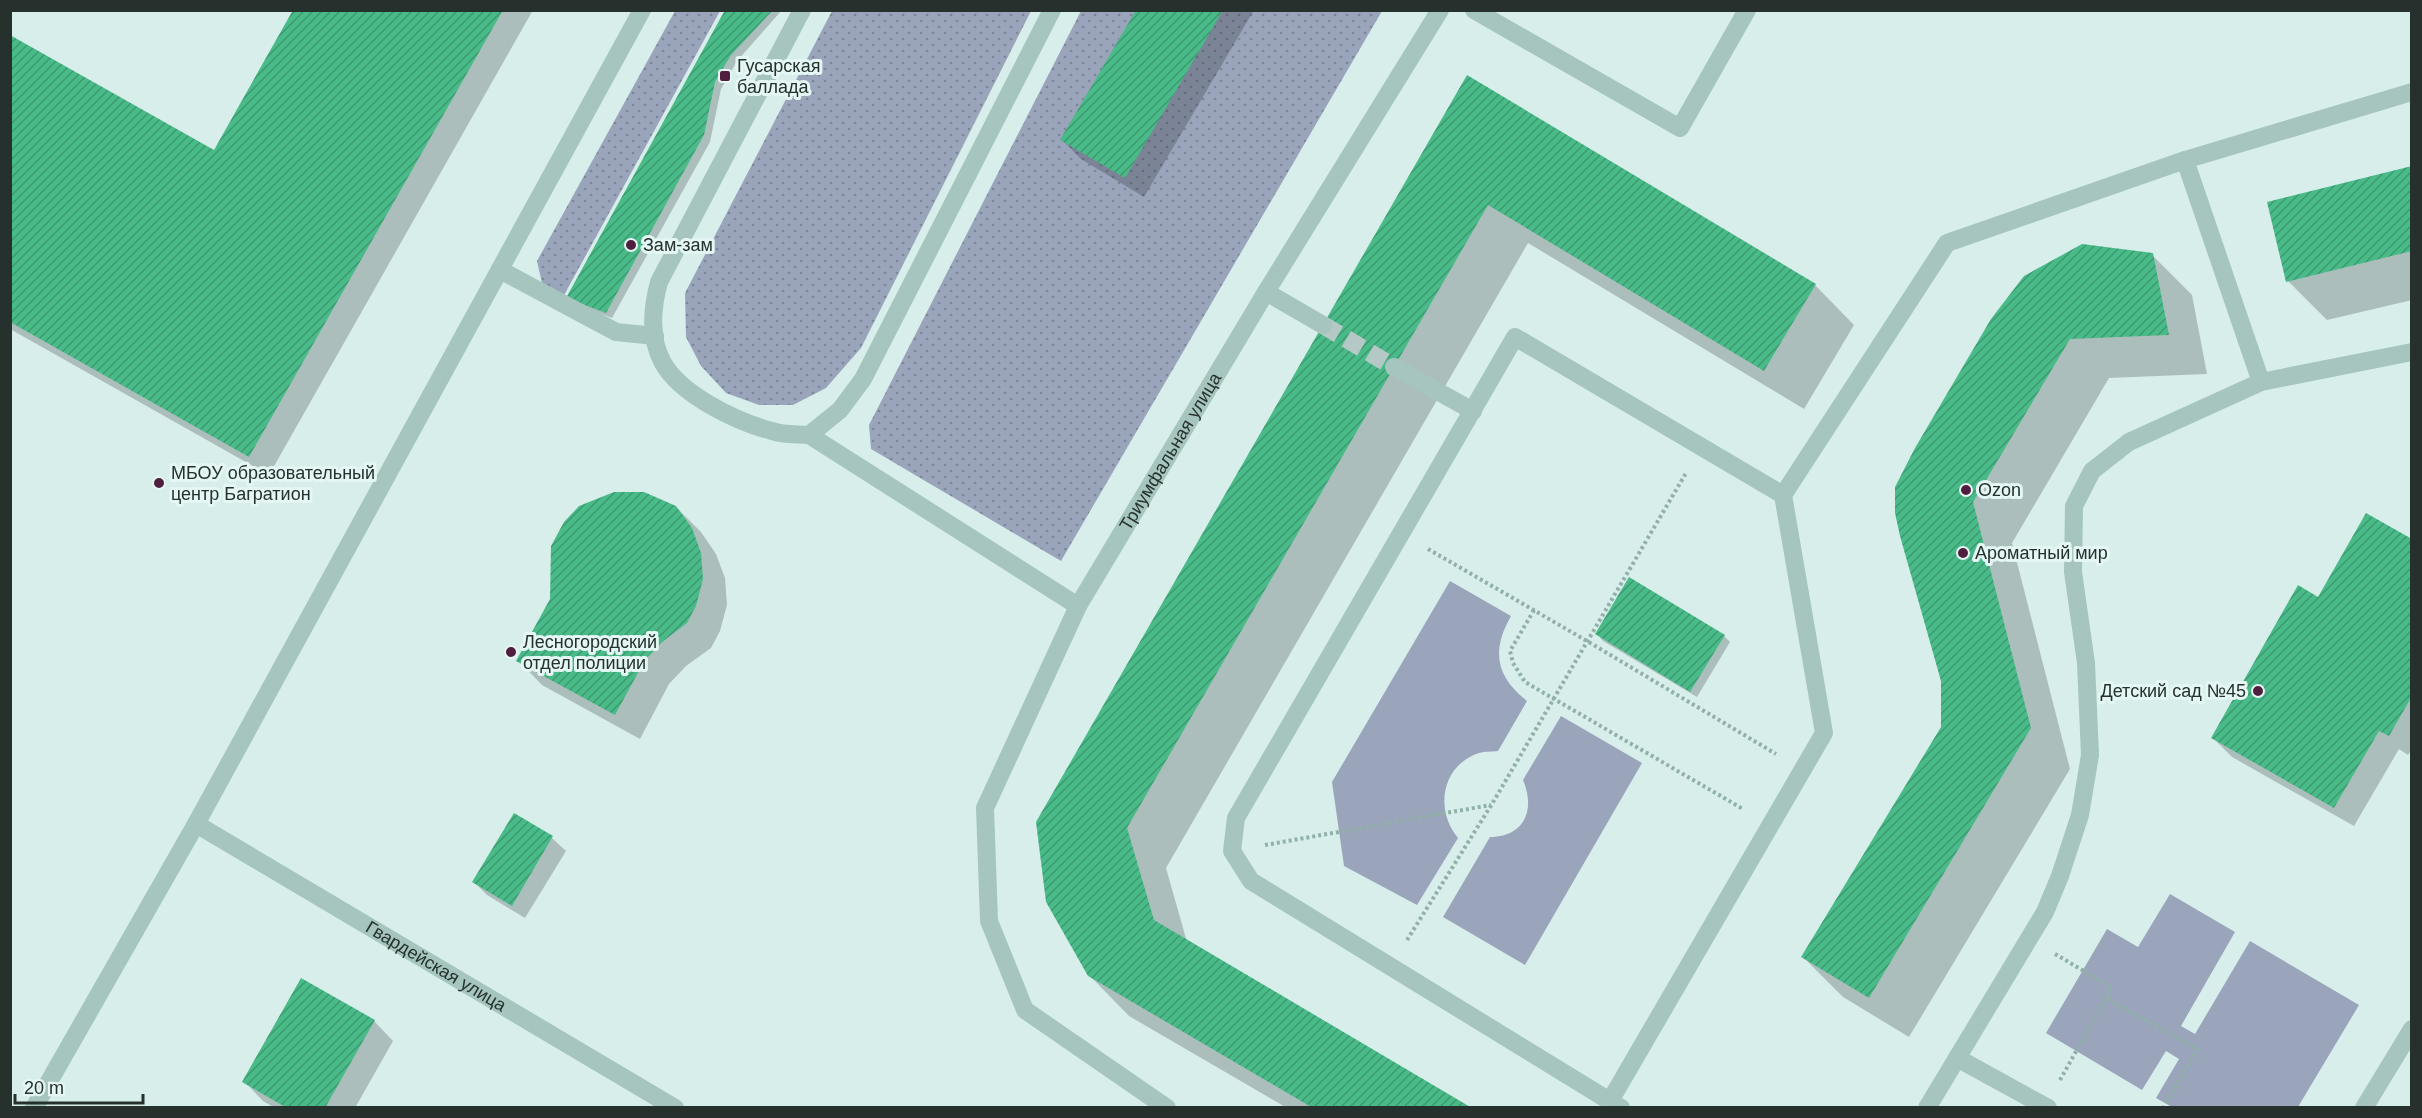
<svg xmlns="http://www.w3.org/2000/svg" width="2422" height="1118" viewBox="0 0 2422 1118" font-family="Helvetica,sans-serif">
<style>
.grass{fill:url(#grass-dots)}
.green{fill:#9aa5bc}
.shadow{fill:#0003}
.building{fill:url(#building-hatch)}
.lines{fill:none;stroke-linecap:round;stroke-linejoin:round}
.minor-tunnel{stroke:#b4c8c5;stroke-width:18;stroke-dasharray:18 9;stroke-linecap:butt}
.path{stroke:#90b0a8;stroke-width:4;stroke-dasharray:3 3;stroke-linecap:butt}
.minor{stroke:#a5c5be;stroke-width:18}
.poi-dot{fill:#4f1f3d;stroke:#e4f7f4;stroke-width:2}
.labels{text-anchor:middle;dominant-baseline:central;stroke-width:6;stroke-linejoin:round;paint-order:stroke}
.poi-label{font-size:18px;fill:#26312d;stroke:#e4f7f4;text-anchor:start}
.street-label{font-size:18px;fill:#26312d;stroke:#e4f7f4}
</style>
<defs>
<pattern id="grass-dots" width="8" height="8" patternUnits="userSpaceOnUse" patternTransform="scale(1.5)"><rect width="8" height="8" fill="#9aa5bc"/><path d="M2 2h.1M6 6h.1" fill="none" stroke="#7d8799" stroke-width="1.8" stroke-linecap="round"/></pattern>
<pattern id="building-hatch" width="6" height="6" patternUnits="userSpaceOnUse" patternTransform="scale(1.5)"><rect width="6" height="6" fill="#49bb89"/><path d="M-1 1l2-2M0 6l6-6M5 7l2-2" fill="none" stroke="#3d9970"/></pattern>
</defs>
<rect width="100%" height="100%" fill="#d8eeeb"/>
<!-- grass -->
<g class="grass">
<polygon points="675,11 720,11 563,297 542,283 537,261"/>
<polygon points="832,11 1031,11 861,348 826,388 793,405 759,405 726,393 701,366 686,337 685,293"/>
<polygon points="1081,11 1382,11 1061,561 871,449 869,425"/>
</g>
<!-- green -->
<g class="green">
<path d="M 1450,581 L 1511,616 C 1491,651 1496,677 1527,701 L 1498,751 C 1492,752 1485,751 1479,753 C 1442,765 1434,809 1458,838 L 1417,905 L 1344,866 L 1332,782 Z"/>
<path d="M 1561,716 L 1642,763 L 1525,965 L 1443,917 L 1490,837 C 1524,837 1536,810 1523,780 Z"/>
<polygon points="2170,894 2235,932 2181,1026 2195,1034 2250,941 2359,1005 2298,1107 2172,1107 2156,1098 2179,1059 2166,1051 2142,1090 2046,1033 2107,929 2138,947"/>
</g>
<!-- shadow -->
<g class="shadow">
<polygon points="295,10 533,10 269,475 10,329 10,37 215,152"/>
<polygon points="727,10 782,10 737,61 721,89 710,142 612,318 575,304"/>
<polygon points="1138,10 1254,10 1144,197 1081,159 1062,140"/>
<polygon points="1467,78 1815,285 1854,325 1804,409 1528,243 1166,868 1187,942 1469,1108 1287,1108 1129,1016 1089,975 1048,901"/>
<polygon points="2412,168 2412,300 2327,320 2288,281"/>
<polygon points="2152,255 2192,295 2207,374 2109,378 2012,543 2070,769 1909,1037 1843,997 1803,957 1943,728 1942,681 1897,513"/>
<polygon points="676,507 701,532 716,554 725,578 727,605 720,631 711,648 686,666 669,684 640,739 542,685 518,660"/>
<polygon points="2412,541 2412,749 2408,755 2399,749 2354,826 2232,757 2213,738 2318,599"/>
<polygon points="1597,634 1724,636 1730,642 1697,697 1603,641"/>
<polygon points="514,815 552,838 566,851 525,918 487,895 474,882"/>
<polygon points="374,1021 393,1041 355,1108 275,1108 263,1101 244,1081"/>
</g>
<!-- building -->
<g class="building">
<polygon points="293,10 503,10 249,457 10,322 10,35 214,150"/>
<polygon points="725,10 773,10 731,55 715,82 704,135 606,313 566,298"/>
<polygon points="1136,10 1223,10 1125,178 1060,140"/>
<polygon points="1467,75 1816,284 1764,371 1488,205 1127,828 1154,920 1472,1108 1313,1108 1088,976 1046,902 1036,822"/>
<polygon points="2412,166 2412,251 2286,282 2267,202"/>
<polygon points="2082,244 2153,253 2169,335 2070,339 1973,502 2031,728 1869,998 1801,957 1941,727 1941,681 1900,536 1895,513 1895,487 1915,448 1991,319 2024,276"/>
<polygon points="614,492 644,492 676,506 692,528 701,553 703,579 696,606 687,623 662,642 645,660 615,715 516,661 550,599 551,546 564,522 579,506"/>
<polygon points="2366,513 2412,539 2412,696 2389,736 2379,731 2334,808 2211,738 2298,585 2318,597"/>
<polygon points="1629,577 1725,635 1690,692 1595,634"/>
<polygon points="514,813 553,836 512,906 472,882"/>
<polygon points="301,978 375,1020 325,1108 287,1108 242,1082"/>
</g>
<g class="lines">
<!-- minor-tunnel -->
<polyline class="minor-tunnel" points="1323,325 1394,367"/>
<!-- path -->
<g class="path">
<polyline points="1428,549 1587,641 1776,754"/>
<polyline points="1534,610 1510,651 1513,663 1525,682 1743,809"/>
<polyline points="1265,845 1491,805"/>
<polyline points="1407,940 1492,804 1686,473"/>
<polyline points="2055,954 2111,987 2106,998"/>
<polyline points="2060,1080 2106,998 2197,1049 2163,1108"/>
</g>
<!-- minor -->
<g class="minor">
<path d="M 802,10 L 659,282 C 652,308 649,338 663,363 C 681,395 737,422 772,431 C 783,435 797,434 809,435 L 1078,606"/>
<polyline points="1474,10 1680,128 1747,10"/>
<polyline points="2185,160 2261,382"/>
<polyline points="500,270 616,332 655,336"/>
<polyline points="1266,292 1323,325"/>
<polyline points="1394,367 1473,411"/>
<polyline points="809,435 840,410 863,379 1052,10"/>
<polyline points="1783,495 1947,243 2185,160 2412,92"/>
<path id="s1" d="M 196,824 L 675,1108"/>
<polyline points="1957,1058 2048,1108"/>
<polyline points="1610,1101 1824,733 1783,495 1515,337 1236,818 1232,851 1251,881 1621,1108"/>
<polyline points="34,1108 196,824 642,10"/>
<path id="s2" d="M 1167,1108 L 1025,1010 L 989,921 L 985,808 L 1078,606 L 1266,292 L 1440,10"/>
<polyline points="1927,1108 2045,912 2060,876 2080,815 2090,755 2086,663 2073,572 2074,506 2092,471 2129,442 2261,382 2412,352"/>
<polyline points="2364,1108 2412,1029"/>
</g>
</g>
<!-- markers -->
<g class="poi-dot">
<rect x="719" y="70" width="12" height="12" rx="3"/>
<circle cx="631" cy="245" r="6"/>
<circle cx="159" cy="483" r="6"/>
<circle cx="1966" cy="490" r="6"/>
<circle cx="1963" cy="553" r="6"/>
<circle cx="511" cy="652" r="6"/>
<circle cx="2258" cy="691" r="6"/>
</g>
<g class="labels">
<!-- poi labels -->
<g class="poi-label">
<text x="737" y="66">Гусарская<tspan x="737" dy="21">баллада</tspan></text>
<text x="643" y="245">Зам-зам</text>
<text x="171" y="473">МБОУ образовательный<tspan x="171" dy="21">центр Багратион</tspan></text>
<text x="1978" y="490">Ozon</text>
<text x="1975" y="553">Ароматный мир</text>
<text x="523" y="642">Лесногородский<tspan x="523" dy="21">отдел полиции</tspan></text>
<text x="2246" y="691" text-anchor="end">Детский сад №45</text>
</g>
<!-- street labels -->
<g class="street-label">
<text stroke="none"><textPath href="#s2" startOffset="784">Триумфальная улица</textPath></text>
<text stroke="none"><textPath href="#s1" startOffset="279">Гвардейская улица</textPath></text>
</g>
</g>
<!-- border -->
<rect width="2422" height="1118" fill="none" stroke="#26312d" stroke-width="24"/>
<!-- scale -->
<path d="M15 1094v9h128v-9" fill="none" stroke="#26312d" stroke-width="3"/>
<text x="24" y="1094" font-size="18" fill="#26312d" stroke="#e4f7f4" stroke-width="4.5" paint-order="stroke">20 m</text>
</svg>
